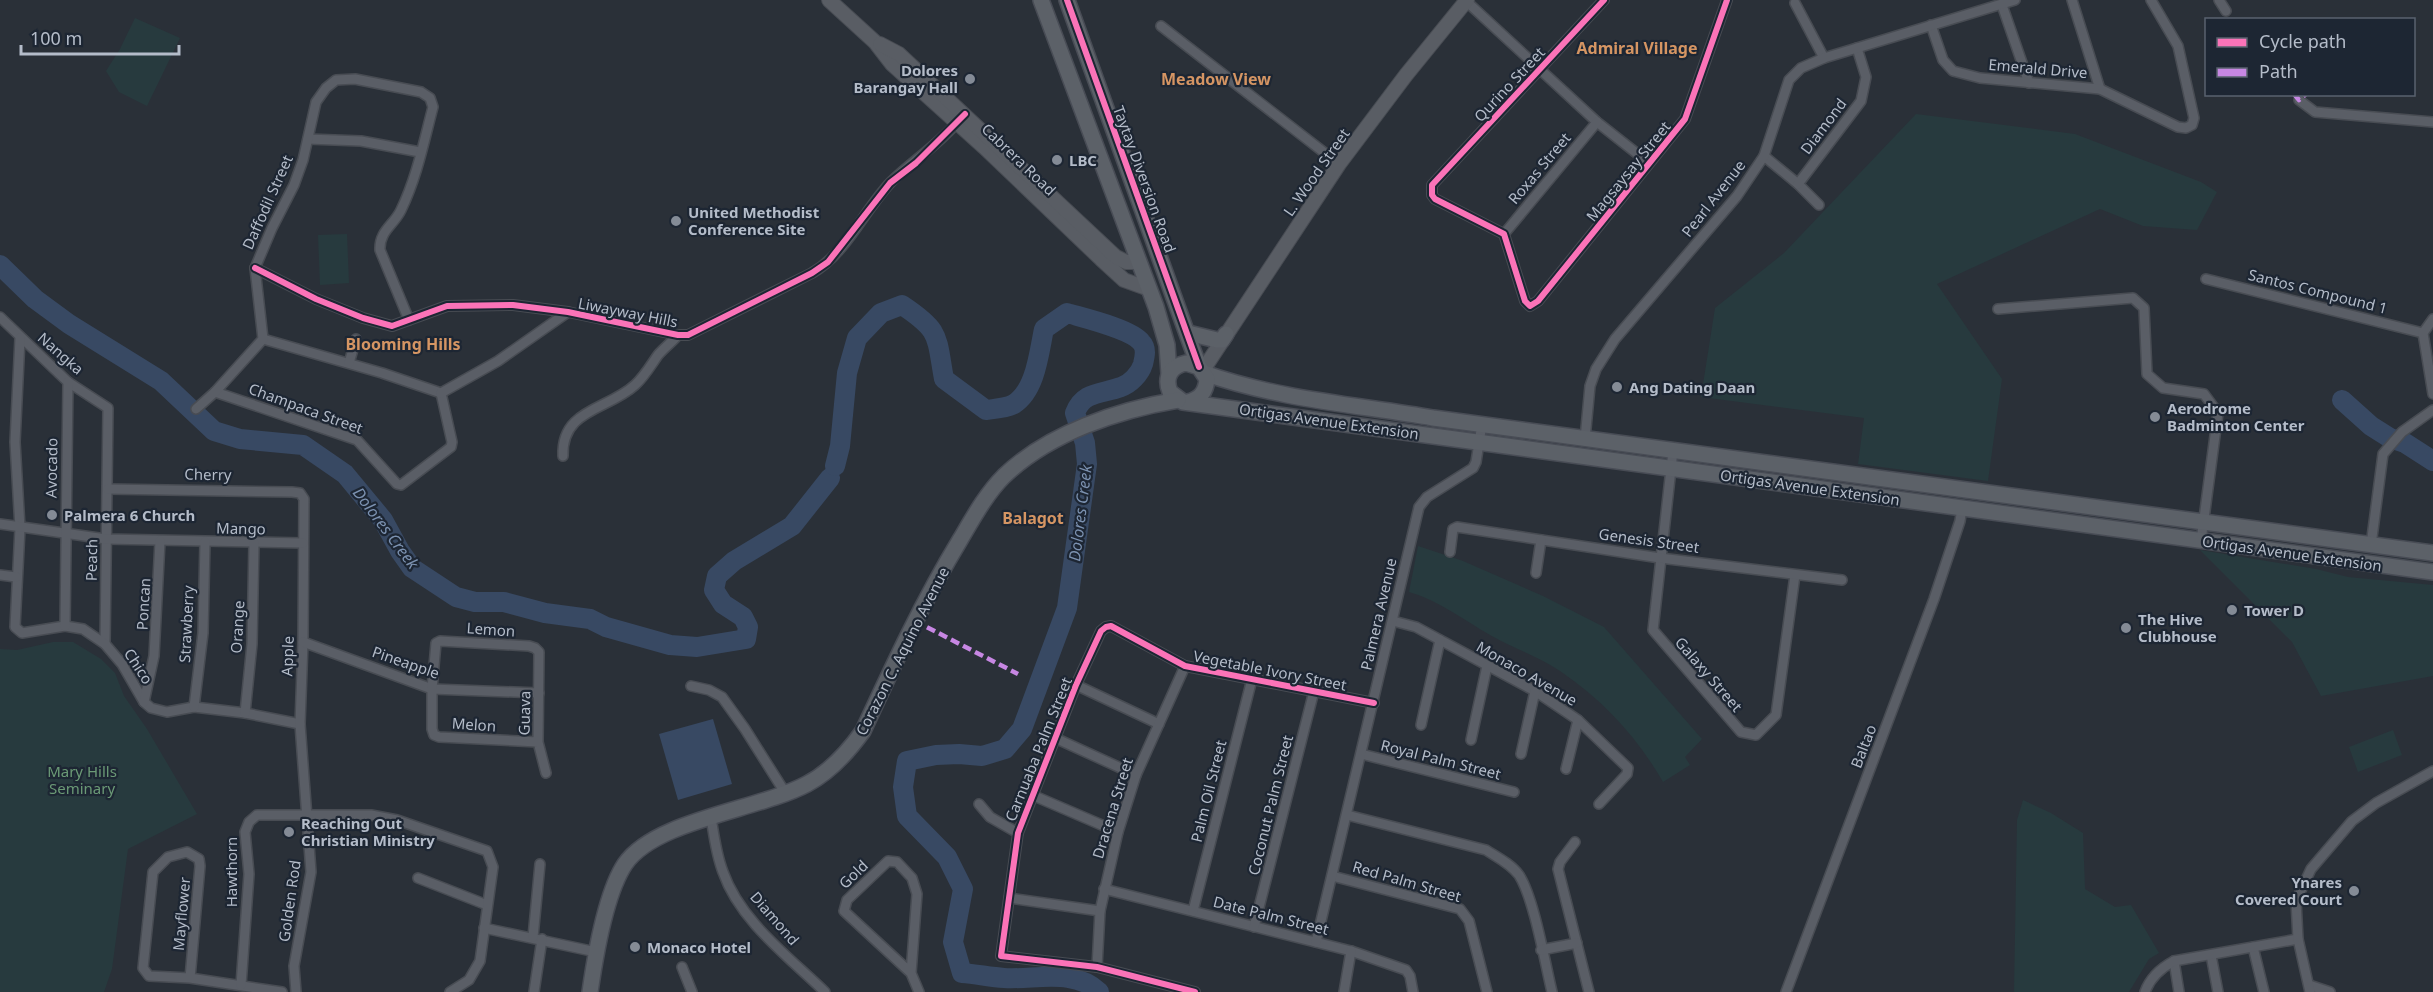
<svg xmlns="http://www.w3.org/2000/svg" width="2433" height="992" viewBox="0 0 2433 992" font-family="'Noto Sans',sans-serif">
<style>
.green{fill:#273a3e}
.water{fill:#384963}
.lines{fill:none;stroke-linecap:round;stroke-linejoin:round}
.river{stroke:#384963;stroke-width:20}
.street-casing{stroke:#484c53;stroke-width:12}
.secondary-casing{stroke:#484c53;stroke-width:16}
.primary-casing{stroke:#484c55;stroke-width:18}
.street{stroke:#5a5e66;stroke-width:9}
.secondary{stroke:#595d64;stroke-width:14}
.primary{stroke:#5c6168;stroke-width:15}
.quiet{stroke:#c787e3;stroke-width:4.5;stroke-dasharray:9 4.5;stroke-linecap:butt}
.cycleway-casing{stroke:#1d2633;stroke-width:10}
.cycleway{stroke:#fb73b8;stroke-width:6}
.poi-dot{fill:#848b96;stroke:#1d2633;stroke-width:2}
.labels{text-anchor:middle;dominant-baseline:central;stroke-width:4.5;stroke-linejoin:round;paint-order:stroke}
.street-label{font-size:15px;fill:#b4bcc9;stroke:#1d2633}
.poi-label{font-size:15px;font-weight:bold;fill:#b4bcc9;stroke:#1d2633;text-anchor:start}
.park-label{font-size:15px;fill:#6b9a76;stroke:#1d2633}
.neighbourhood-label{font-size:16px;font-weight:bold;fill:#d59563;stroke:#1d2633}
.water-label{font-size:16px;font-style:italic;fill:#7c92b1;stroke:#1d2633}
</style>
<rect width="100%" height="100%" fill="#2a3038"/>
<!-- green -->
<g class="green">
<polygon points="135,18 180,38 147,106 119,92 106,71 120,49"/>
<polygon points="1916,114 2075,134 2201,182 2217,192 2197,230 2143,226 2100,209 1937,284 2002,379 1988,481 1858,464 1864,418 1701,397 1715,308 1784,253"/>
<polygon points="347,234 349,283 320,285 318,235"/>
<path d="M 1418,546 L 1463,561 L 1543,596 L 1604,627 L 1702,739 L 1685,757 L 1690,765 L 1663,782 C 1637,737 1604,701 1560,671 C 1539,657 1513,648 1490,635 C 1464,620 1438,600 1409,592 Z"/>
<polygon points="2200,550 2316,569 2348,577 2433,585 2433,676 2321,696 2292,642"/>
<polygon points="53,642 73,642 101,659 115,673 124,696 147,729 197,814 128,849 112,969 104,992 0,992 0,649 17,650"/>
<polygon points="2393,730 2402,755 2358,772 2349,747"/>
<polygon points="2023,800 2051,813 2083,833 2085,889 2115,907 2131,905 2159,953 2149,959 2129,992 1890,992 2014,992 2017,820"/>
</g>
<!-- water -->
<polygon class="water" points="713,719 732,784 678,800 659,734"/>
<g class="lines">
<!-- river -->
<g class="river">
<polyline points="0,265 35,299 69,324 161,381 214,431 240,439 303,445 345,474 383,520 400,551 412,568 456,597 475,602 504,602 545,613 590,619 606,627 670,645 697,647 746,639 748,627 743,617 723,604 714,590 717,576 734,561 792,526 830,478"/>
<polyline points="2342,400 2371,426 2390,438 2405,443 2433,461"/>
<path d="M 835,466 L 840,446 L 847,373 L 857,338 L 881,313 L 902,305 C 941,331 936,335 944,379 L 986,410 C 994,409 1007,408 1014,404 C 1036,390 1039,352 1044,329 L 1067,313 C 1084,318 1131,329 1141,342 C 1147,348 1145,356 1143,364 C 1140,374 1130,384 1121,387 C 1102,394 1083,391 1075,413 L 1085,443 L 1087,464 L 1067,608 L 1022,729 L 1005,749 L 982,756 L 959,754 L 936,755 L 907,761 L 903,787 L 907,816 L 947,857 L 963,889 L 953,942 L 962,973 C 976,974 990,977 1004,978 C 1036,980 1074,968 1099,992"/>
</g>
<!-- street casing -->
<g class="street-casing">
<g id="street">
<polyline points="1604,0 1432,185 1432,195 1435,199 1504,234 1525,301 1530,306 1538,301 1685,119 1727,0"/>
<polyline points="2072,0 2100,89"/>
<polyline points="2219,0 2226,11"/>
<polyline points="1466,1 1597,122 1649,163"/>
<polyline points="1795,3 1824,58"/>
<polyline points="2002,5 2029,83"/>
<polyline points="1931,25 1943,60 1953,71 1980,78 2100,89 2178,127 2186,128 2192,125 2194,118 2178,46 2151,0"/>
<polyline points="1161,26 1339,164"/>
<polyline points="2299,100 2315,112 2433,122"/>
<polyline points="308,139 361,141 420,152"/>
<polyline points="1764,156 1798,184 1819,205"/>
<polyline points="1798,184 1861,101 1866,77 1857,48"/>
<polyline points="1504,234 1597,122"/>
<path d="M 255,268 L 316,299 L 363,318 L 392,326 L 447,306 L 513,305 L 568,312 L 678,335 L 688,335 L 812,273 C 847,253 864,210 891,182 C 913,160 940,144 960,119"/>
<polyline points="2206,279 2423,333"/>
<polyline points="1998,309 2133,298 2144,308 2147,374 2163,388 2204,394 2218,413 2201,541"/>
<polyline points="0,317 68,382 108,408 105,644"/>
<polyline points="2433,319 2423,333 2433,394"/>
<polyline points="20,338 15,442 20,528 15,627 22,633 65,626 83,629 105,644 122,664 144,702 151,708 167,712 194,707 245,713 300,724"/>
<polyline points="263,339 382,373 441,393"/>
<polyline points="349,363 356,339"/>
<polyline points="215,392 357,440 397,484 401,485 451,447 452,442 441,393"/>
<polyline points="441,393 498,361 568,312"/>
<path d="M 196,409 L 215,392 L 263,339 L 255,268 L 272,228 L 294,185 L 303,160 L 316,102 L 326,88 L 336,80 L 355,79 L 421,92 L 430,98 L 433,107 C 424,141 417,177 401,210 C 394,225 379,231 380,250 L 409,320"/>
<polyline points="1585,439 1590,386 1596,369 1615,339 1737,196 1764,156 1789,80 1801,68 1824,58 2015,0"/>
<polyline points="1673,451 1653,630 1741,732 1756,735 1776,715 1795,575"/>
<path d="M 563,456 C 561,409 608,410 635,385 C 644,377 651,365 658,355 C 664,348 672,342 678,335"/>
<polyline points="108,489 292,492 300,493 304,499 303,642 300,724 311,872 294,966 296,992"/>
<polyline points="0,524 106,539 303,543"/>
<polyline points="2371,545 2383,454 2402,432 2433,410"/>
<polyline points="1450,552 1453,529 1457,527 1660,558 1842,580"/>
<polyline points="1536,573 1541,540"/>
<polyline points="0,575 16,577"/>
<polyline points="1393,621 1416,627 1535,691 1578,720 1628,768 1627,774 1599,804"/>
<polyline points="65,626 68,382"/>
<polyline points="303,642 432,689 539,693"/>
<polyline points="1076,685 1159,724"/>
<polyline points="691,686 709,690 722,697 745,729 786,794"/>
<polyline points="144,702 154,656 160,541"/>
<polyline points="194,707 203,633 205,542"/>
<polyline points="245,713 252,644 254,543"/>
<polyline points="1421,725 1440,640"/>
<polyline points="1055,738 1136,775"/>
<polyline points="1471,740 1487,666"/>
<polyline points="538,742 439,737 434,735 432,729 432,689 436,643 440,641 529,646 535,648 539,652 538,742 546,773"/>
<polyline points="1361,754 1514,792"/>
<polyline points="1521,754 1535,691"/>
<polyline points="1566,769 1578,720"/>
<polyline points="1032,795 1118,832"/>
<polyline points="979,804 990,817 1018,833"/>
<path d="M 1347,815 L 1486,850 C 1497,857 1511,864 1519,875 C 1534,898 1545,963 1552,992"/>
<path d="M 711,817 C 714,836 716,854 723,872 C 740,921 789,957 825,992"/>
<polyline points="1575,842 1560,862 1558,869 1589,992"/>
<polyline points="1332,876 1460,909 1469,921 1487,992"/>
<polyline points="418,878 487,905"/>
<polyline points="1104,889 1351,951 1406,970 1410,976 1413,992"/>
<polyline points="1009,898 1100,911"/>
<polyline points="1193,911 1252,679"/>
<polyline points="1254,927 1314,691"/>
<polyline points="484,928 596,952"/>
<polyline points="533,937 540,864"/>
<polyline points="1316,942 1419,507 1427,497 1473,468 1476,462 1482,424"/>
<polyline points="2253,947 2264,992"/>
<polyline points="1541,950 1577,943"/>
<polyline points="2211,955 2218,992"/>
<polyline points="2174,961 2179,992"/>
<polyline points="682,967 692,992"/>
<polyline points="1097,967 1100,911 1118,832 1136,775 1185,666"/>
<polyline points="911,973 844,911 847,900 888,861 897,862 912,878 917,894 911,973 919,992"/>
<polyline points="190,978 200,866 199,859 187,852 168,857 153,872 143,968 149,976 190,978 282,992"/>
<polyline points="241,985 249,874 245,832 249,822 257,815 371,815 397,820 487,851 493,867 480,961 469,980 450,992"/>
<polyline points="2309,985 2330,992"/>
<polyline points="534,992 542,939"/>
<polyline points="1195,992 1097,967 1001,956 1018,833 1076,685 1101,631 1106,627 1111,626 1185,666 1374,703"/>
<polyline points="1344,992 1351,951"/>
<polyline points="1786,992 1934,599 1960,521 1962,508"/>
<path d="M 2145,992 C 2150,978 2161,968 2174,961 L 2298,939"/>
<polyline points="2310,992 2298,939 2296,901 2311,869 2352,821 2376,803 2433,771"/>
</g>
</g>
<!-- secondary casing -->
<g class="secondary-casing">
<g id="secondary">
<polyline points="829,0 875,42 892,64 984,147 1101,259 1124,280 1149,289"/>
<polyline points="880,44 899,54 1116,257 1126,262 1139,262"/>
<polyline points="1203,370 1339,164 1406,75 1467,0"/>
</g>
</g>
<!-- primary casing -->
<g class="primary-casing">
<g id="primary">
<polyline points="1041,0 1156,307 1167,345 1169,374"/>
<polyline points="1067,0 1199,367"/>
<polyline points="1188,333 1217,340 1222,340 1226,334"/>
<path d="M 1204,373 C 1277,399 1358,405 1433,418 L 2433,553"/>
<path d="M 1188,402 C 1200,399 1206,392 1207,379 L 1199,367 L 1186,363 C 1171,366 1164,377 1170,392 L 1183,402 L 2433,572"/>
<path d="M 590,992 C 595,957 605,894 625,864 C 655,820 758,810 807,784 C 830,772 848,752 863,731 C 893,666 923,601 960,540 C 973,518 986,494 1004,476 C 1049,433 1118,410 1178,400"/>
</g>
</g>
<!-- street -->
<use href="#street" class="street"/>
<!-- secondary -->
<use href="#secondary" class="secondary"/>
<!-- primary -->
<use href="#primary" class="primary"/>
<!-- quiet -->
<g class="quiet">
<polyline points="2294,94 2299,100 2306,94"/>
<polyline points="915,621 1018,674"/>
</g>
<!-- cycleway casing -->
<g class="cycleway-casing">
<g id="cycleway">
<polyline points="1067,0 1199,367"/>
<polyline points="1604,0 1432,185 1432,195 1435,199 1504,234 1525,301 1530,306 1538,301 1685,119 1727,0"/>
<polyline points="255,268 316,299 363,318 392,326 447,306 513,305 568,312 678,335 688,335 812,273 828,262 890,183 916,163 965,114"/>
<polyline points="1195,992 1097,967 1001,956 1018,833 1076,685 1101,631 1106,627 1111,626 1185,666 1374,703"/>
</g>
</g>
<!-- cycleway -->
<use href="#cycleway" class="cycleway"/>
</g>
<!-- markers -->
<g class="poi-dot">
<circle cx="970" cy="79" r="6"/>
<circle cx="1057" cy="160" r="6"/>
<circle cx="676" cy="221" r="6"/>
<circle cx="1617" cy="387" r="6"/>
<circle cx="2155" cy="417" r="6"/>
<circle cx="52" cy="515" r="6"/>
<circle cx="2232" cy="610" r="6"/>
<circle cx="2126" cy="628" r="6"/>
<circle cx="289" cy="832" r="6"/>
<circle cx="2354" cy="891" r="6"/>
<circle cx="635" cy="947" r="6"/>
</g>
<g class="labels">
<!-- street labels -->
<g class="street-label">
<text transform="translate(2038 68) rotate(5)">Emerald Drive</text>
<text transform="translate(1509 84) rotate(-47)">Qurino Street</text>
<text transform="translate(1823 126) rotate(-53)">Diamond</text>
<text transform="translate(1019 159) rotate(44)">Cabrera Road</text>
<text transform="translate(1539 168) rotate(-50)">Roxas Street</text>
<text transform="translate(1628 171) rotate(-51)">Magsaysay Street</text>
<text transform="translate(1316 172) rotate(-55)">L. Wood Street</text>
<text transform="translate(1145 179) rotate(70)">Taytay Diversion Road</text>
<text transform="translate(1713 198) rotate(-52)">Pearl Avenue</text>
<text transform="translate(267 202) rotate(-66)">Daffodil Street</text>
<text transform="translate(2318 291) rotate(14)">Santos Compound 1</text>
<text transform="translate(628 312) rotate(11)">Liwayway Hills</text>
<text transform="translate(61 353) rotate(41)">Nangka</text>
<text transform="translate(306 408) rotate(20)">Champaca Street</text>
<text transform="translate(1329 421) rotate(8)">Ortigas Avenue Extension</text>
<text transform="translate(51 468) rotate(-89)">Avocado</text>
<text transform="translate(208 474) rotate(1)">Cherry</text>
<text transform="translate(1810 487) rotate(8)">Ortigas Avenue Extension</text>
<text transform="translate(241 528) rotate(1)">Mango</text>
<text transform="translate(1649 540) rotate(8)">Genesis Street</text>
<text transform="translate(2292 553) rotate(8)">Ortigas Avenue Extension</text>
<text transform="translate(91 560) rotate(-89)">Peach</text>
<text transform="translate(143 604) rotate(-87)">Poncan</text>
<text transform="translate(1378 614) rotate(-77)">Palmera Avenue</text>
<text transform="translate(186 624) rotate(-87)">Strawberry</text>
<text transform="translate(237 627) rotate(-87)">Orange</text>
<text transform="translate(491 629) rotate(4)">Lemon</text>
<text transform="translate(902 651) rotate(-63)">Corazon C. Aquino Avenue</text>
<text transform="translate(287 656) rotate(-88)">Apple</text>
<text transform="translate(406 662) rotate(19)">Pineapple</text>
<text transform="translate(139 666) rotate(57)">Chico</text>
<text transform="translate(1270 670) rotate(11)">Vegetable Ivory Street</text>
<text transform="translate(1527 673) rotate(30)">Monaco Avenue</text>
<text transform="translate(1709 674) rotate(49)">Galaxy Street</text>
<text transform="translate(524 713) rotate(-89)">Guava</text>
<text transform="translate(474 724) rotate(4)">Melon</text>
<text transform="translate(1863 746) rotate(-69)">Baltao</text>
<text transform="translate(1038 749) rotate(-68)">Carnuaba Palm Street</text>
<text transform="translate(1441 759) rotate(14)">Royal Palm Street</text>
<text transform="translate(1208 791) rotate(-76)">Palm Oil Street</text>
<text transform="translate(1270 805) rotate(-76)">Coconut Palm Street</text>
<text transform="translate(1112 808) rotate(-73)">Dracena Street</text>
<text transform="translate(231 872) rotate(-90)">Hawthorn</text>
<text transform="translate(853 874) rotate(-44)">Gold</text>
<text transform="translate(1407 881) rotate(16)">Red Palm Street</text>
<text transform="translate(289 901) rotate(-82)">Golden Rod</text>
<text transform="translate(181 914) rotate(-85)">Mayflower</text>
<text transform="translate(1271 915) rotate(14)">Date Palm Street</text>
<text transform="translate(775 918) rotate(49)">Diamond</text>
</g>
<!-- poi labels -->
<g class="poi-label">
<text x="958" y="70" text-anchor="end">Dolores<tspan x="958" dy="17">Barangay Hall</tspan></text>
<text x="1069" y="160">LBC</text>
<text x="688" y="212">United Methodist<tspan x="688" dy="17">Conference Site</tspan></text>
<text x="1629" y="387">Ang Dating Daan</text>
<text x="2167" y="408">Aerodrome<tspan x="2167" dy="17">Badminton Center</tspan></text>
<text x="64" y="515">Palmera 6 Church</text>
<text x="2244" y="610">Tower D</text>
<text x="2138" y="619">The Hive<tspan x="2138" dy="17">Clubhouse</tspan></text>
<text x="301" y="823">Reaching Out<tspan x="301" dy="17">Christian Ministry</tspan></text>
<text x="2342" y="882" text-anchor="end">Ynares<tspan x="2342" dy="17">Covered Court</tspan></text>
<text x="647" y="947">Monaco Hotel</text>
</g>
<!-- park labels -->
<g class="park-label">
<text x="82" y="771">Mary Hills<tspan x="82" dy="17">Seminary</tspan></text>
</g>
<!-- neighbourhood labels -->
<g class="neighbourhood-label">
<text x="1637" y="48">Admiral Village</text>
<text x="1216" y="79">Meadow View</text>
<text x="403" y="344">Blooming Hills</text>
<text x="1033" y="518">Balagot</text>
</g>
<!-- water labels -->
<g class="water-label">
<text transform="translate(1080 513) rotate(-83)">Dolores Creek</text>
<text transform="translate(386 528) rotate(53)">Dolores Creek</text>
</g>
</g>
<!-- legend -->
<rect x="2205" y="18" width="210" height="78" fill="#1d2633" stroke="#59626f" stroke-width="1.5"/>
<rect x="2217" y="38" width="30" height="9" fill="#fb73b8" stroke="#59626f" stroke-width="1.5"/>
<text x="2259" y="48" font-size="18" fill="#b4bcc9">Cycle path</text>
<rect x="2217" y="68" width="30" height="9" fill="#c787e3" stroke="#59626f" stroke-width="1.5"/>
<text x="2259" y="78" font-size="18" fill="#b4bcc9">Path</text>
<!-- scale -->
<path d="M21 45v9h158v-9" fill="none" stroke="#b4bcc9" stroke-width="3"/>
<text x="30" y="45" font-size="18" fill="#b4bcc9" stroke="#1d2633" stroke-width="4.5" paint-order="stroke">100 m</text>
</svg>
